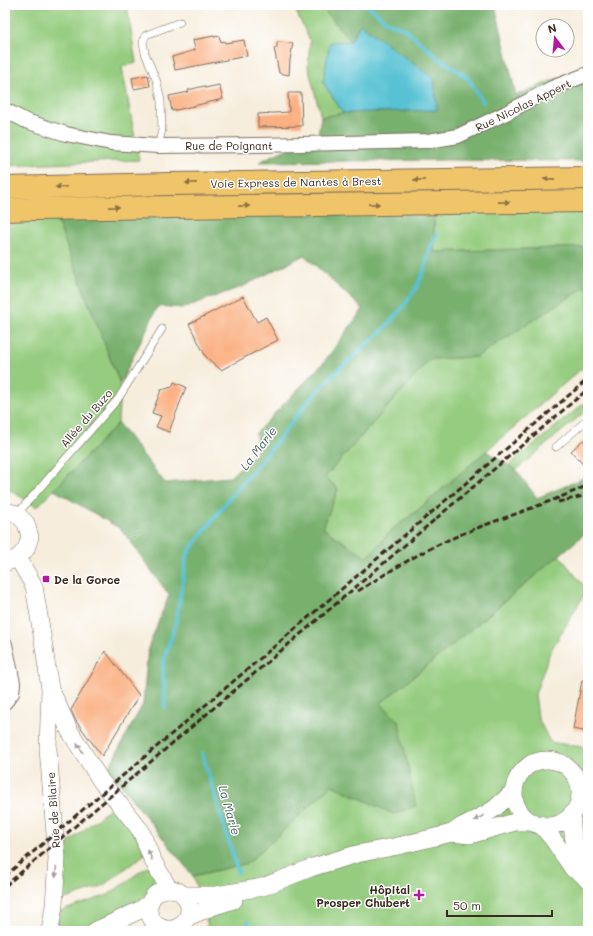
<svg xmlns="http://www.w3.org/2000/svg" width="593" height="936" viewBox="0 0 593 936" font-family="Mali,sans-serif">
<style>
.green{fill:#95cc7f;stroke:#687b4e}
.forest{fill:#78b06e;stroke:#5a6d46}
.water{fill:#58c2d4;stroke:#4a7679}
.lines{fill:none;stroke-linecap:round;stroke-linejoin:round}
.stream{stroke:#58c2d4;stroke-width:4}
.building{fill:#fab082}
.service-casing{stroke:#7c6e60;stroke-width:8}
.minor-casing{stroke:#7c6e60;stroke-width:16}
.tertiary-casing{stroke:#7c6e60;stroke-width:18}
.trunk-casing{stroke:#7c6e60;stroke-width:24}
.service{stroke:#fff;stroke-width:7}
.minor{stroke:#fff;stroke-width:14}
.tertiary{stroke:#fff;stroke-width:17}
.trunk{stroke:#f0c469;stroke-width:22}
.rail{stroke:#3b2a1e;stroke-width:3;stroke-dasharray:6 3;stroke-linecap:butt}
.oneway{fill:#8c6f40}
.oneway2{fill:#a79f9a}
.poi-dot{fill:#b5179e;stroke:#fff;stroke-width:1.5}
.labels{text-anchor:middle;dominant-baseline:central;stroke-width:3;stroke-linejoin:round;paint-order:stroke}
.street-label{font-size:11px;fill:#3b2a1e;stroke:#fff}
.poi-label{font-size:11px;font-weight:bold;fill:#3b2a1e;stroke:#fff;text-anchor:start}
.water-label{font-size:12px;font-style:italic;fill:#455f5e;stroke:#fff}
</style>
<rect width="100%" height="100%" fill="#fff"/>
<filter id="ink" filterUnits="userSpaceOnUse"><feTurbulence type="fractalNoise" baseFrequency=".025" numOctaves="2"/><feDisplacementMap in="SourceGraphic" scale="8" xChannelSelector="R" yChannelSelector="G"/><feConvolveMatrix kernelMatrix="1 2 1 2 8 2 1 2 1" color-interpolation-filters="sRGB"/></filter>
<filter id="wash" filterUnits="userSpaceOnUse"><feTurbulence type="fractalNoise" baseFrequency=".012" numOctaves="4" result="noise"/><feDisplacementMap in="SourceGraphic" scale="16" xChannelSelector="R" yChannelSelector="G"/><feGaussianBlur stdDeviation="0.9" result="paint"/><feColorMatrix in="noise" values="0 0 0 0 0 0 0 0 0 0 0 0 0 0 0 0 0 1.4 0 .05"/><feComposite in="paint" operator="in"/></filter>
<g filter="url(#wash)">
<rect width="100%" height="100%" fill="#f6eddc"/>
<!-- green -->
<g class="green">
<polygon points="5,5 127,5 136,63 122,67 139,160 5,166"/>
<polygon points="293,5 320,5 351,41 323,82 343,113 321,117 308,66 310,41"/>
<polygon points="434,212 588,212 588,247 434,252"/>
<polygon points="56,218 120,384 118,423 54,490 37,507 5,487 5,221"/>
<polygon points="588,285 588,363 418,510 392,530 367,558 323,528 338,489 325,477 430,359 476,357"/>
<polygon points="588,400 588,409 516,470 509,465"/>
<polygon points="559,555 587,590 550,652 535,694 538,718 550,742 588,748 588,931 197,931 208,926 193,876 248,863 332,785 394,814 381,703 456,642"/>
<polygon points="114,805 130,824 145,854 101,887 59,901 63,859 67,844"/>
<polygon points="148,866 160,883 153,886 139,903 114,918 83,931 55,931 58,912 108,895"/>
</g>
<!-- forest -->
<g class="forest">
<polygon points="320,5 464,5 496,9 516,95 588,66 588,161 443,160 259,162 318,134 321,117 343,113 437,110 360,24 351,41"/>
<polygon points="434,212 434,252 588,247 588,285 476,357 430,359 325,477 338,489 323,528 367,558 392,530 418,510 486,451 516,470 537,498 575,482 588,475 588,531 456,642 381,703 399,722 416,806 394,814 332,785 248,863 193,876 108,769 143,704 148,648 169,595 121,529 54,490 118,423 165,483 230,477 257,452 256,433 324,362 363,309 304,255 244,286 183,308 158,306 120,384 56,218"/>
</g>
<!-- water -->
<polygon class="water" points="360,24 434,79 437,110 343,113 323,82 330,42 351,41"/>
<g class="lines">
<!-- stream -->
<g class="stream">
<polyline points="367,5 389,23 405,29 440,59 468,78 483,102"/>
<polyline points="165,707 163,663 176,622 187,554 227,501 270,450 307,403 333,375 382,331 404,306 418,285 424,270 431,246 437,234"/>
<polyline points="202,753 238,872"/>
<polyline points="247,931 248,922"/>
</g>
</g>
<g id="blocks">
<!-- building -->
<g class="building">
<polygon points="214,36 214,37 219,36 221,42 224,41 225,43 244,40 247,56 175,70 172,57 195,50 193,40"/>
<polygon points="277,42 293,43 290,60 289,75 279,73 274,48 277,48"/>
<polygon points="148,75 150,86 134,89 132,78"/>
<polygon points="219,85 223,99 172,111 169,96 189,92 188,90 204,86 205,88"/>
<polygon points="288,93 301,93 302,126 258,127 258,114 289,112"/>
<polygon points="243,296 257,322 266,317 278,340 221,370 206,357 189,324"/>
<polygon points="174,382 186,387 169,432 156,427 161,416 152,413 161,390 172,387"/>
<polygon points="583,440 588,445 588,470 571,451"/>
<polygon points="105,651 139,695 102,756 76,721 71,710"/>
<polygon points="582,680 588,681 588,732 573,729"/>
</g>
</g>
</g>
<g filter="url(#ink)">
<use href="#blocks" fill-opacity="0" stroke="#7c6e60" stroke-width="1"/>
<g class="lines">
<!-- service casing -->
<g class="service-casing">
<g id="service">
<polyline points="158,146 162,130 161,101 157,82 145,53 143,42 146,35 180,22"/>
<polyline points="556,447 588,419"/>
<polyline points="17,514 118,399 162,329"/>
</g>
</g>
<!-- minor casing -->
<g class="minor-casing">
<g id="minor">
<polyline points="5,110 26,121 66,134 111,143 158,146 258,145 428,141 458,136 506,113 552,88 588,74"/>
<polyline points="5,644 13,683 12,693 5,702"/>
</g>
</g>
<!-- tertiary casing -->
<g class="tertiary-casing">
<g id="tertiary">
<polyline points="5,511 17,514 26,523 30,537 26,549 18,558 7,562 5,561"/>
<polyline points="18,558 34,586 44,647 50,689 48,749 57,858 54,906 50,931"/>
<polyline points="52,692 69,730 101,781 141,831 152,859 169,889"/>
<circle cx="547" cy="793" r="33"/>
<polyline points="572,813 572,826 574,841 576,848 580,857 582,874"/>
<polyline points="540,824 552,838 573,869 582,874 588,881"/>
<polyline points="452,833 462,826 482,816 494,809 514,791"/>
<circle cx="169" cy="909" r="20"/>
<polyline points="183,895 216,895 263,887 313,867 357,854 398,846 452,833 470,835 515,822 532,822"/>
<polyline points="188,917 212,907 234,900"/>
<polyline points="95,931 140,910 150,903"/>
</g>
</g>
<!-- trunk casing -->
<g class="trunk-casing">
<g id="trunk">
<polyline points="5,188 168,184 588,178"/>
<polyline points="5,210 34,209 588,201"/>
</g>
</g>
<!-- service -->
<use href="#service" class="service"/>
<!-- minor -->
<use href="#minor" class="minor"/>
<!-- tertiary -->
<use href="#tertiary" class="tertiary"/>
<!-- trunk -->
<use href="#trunk" class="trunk"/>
<!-- rail -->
<g class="rail">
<polyline points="558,502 588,495"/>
<path d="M 358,591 C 387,573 415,555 446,541 C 492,520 542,507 588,485"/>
<polyline points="5,876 588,379"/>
<polyline points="5,886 588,389"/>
</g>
</g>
<!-- one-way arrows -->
<defs><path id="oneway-solid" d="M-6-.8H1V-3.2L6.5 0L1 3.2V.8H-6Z"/></defs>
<g class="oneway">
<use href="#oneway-solid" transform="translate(549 179) rotate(179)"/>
<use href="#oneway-solid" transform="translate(419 180) rotate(179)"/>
<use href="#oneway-solid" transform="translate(191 183) rotate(179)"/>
<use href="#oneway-solid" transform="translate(61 187) rotate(178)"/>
<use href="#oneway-solid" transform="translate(504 202) rotate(-1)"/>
<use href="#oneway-solid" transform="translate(374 204) rotate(-1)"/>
<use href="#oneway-solid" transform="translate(244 206) rotate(-1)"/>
<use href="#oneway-solid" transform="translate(114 207) rotate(-1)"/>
</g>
<g class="oneway2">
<use href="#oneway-solid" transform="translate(80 748) rotate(-121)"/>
<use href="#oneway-solid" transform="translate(479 818) rotate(152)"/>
<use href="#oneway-solid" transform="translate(150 855) rotate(-112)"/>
<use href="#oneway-solid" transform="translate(56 872) rotate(94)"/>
</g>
</g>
<!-- markers -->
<g class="poi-dot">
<rect x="42" y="575" width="8" height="8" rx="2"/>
<path d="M417 889h4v4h4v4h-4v4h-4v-4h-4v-4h4z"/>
</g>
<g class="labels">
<!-- street labels -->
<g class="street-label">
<text transform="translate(523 105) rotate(-26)">Rue Nicolas Appert</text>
<text x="229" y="145">Rue de Poignant</text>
<text transform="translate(296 182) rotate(-1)">Voie Express de Nantes à Brest</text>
<text transform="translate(86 418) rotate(-49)">Allée du Buzo</text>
<text transform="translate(53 810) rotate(-94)">Rue de Bilaire</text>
</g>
<!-- poi labels -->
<g class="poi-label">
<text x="54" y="579">De la Gorce</text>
<text x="410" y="889" text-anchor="end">Hôpital<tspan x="410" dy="13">Prosper Chubert</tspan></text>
</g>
<!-- water labels -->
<g class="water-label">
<text transform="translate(258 448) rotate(-52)">La Marle</text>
<text transform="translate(230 810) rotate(74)">La Marle</text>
</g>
</g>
<!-- margin -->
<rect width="593" height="936" fill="none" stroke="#fff" stroke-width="20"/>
<!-- north arrow -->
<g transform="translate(555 38) rotate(344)"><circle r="19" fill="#ffffff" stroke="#b1aaa5"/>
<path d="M0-3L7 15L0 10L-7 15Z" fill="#b5179e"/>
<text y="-6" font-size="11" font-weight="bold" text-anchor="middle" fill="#3b2a1e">N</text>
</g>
<!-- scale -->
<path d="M447 910v6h105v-6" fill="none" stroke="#3b2a1e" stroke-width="2"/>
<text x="453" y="910" font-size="12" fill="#3b2a1e" stroke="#ffffff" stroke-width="3" paint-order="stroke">50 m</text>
</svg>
